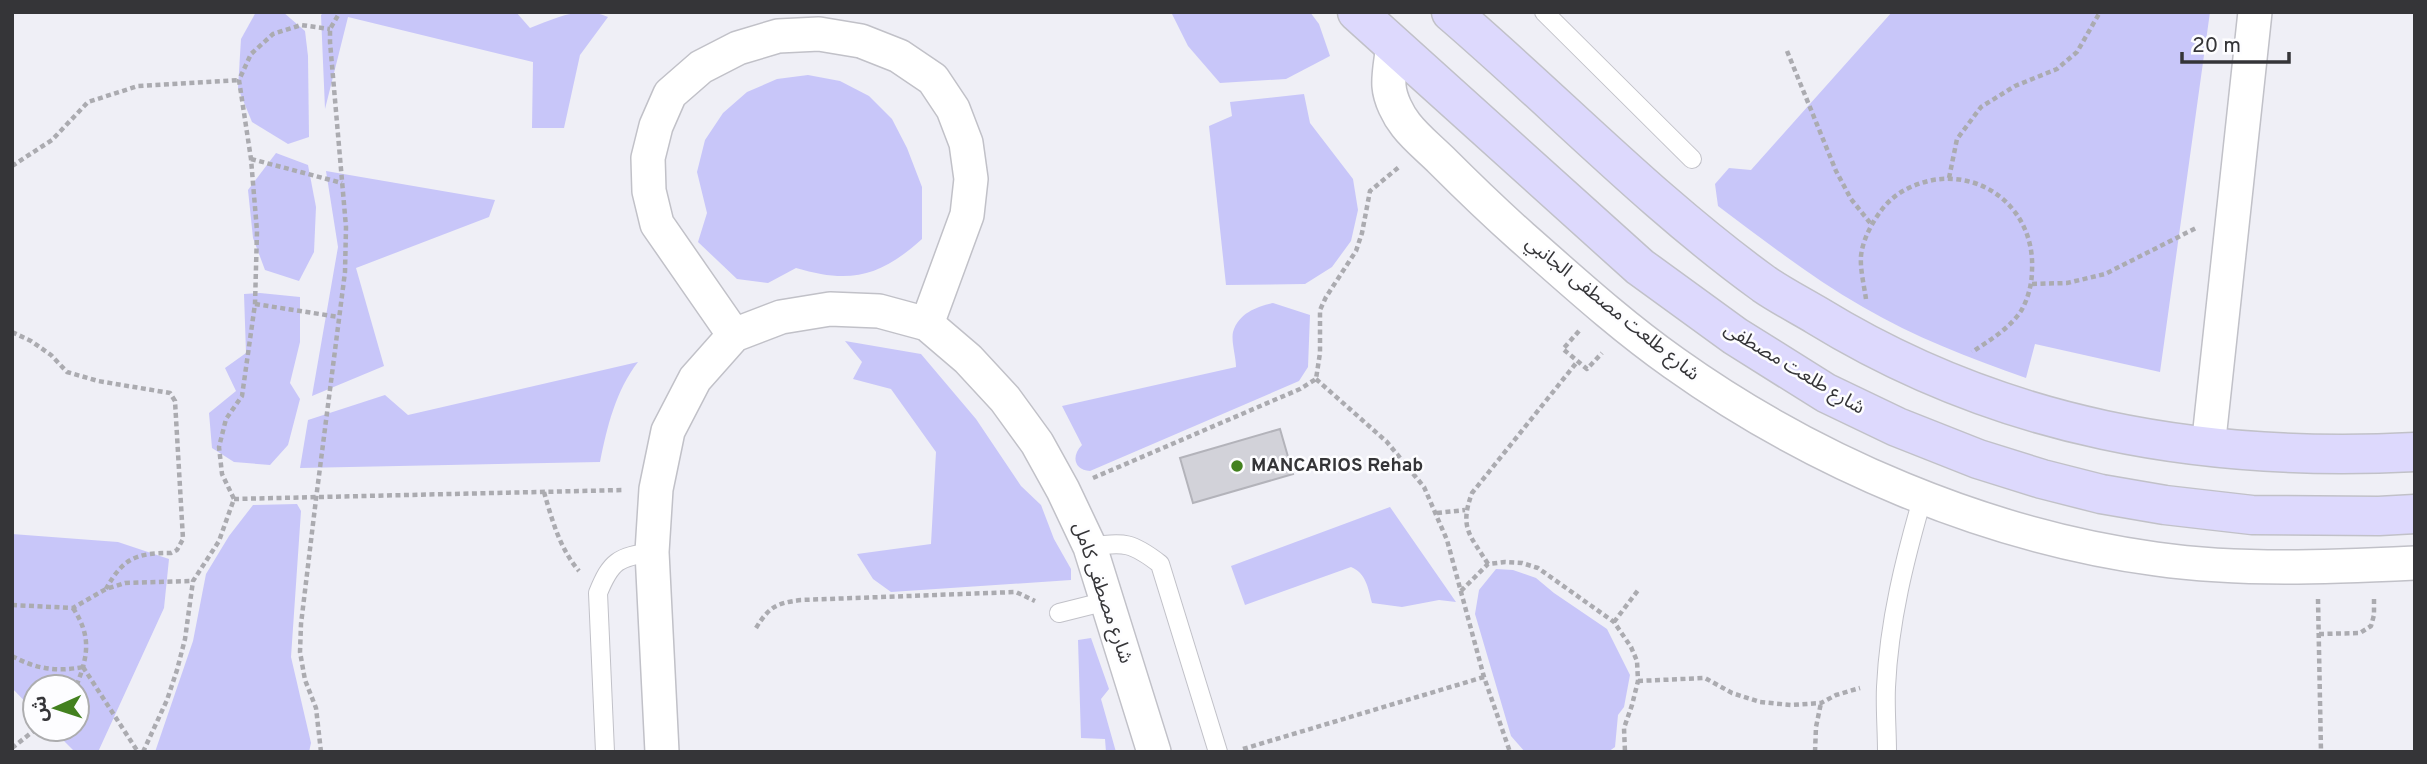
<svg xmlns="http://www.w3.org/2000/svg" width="2427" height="764" viewBox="0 0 2427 764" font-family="Overpass,'Noto Sans Arabic',sans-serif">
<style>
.green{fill:#c8c6f9}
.building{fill:#d2d2d9;stroke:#b3b3ba;stroke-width:2}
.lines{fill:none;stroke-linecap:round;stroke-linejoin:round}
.lane-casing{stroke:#c1c1c8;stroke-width:20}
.street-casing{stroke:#c1c1c8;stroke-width:36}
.secondary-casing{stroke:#c1c1c8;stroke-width:41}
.path{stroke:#ababb0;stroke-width:4.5;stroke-dasharray:5 3.5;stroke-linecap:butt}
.lane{stroke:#fff;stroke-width:18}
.street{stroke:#fff;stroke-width:33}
.secondary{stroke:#ddd9fd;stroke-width:38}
.poi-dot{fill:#43811f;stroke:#fdfdff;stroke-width:2.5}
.labels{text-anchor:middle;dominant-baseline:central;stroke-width:5;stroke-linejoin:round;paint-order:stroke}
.street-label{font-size:19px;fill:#353538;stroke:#fdfdff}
.poi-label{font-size:19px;font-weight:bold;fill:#353538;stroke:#fdfdff;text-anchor:start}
</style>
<rect width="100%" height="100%" fill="#efeff6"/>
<!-- green -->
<g class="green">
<polygon points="256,12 283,12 305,31 308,56 309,137 288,144 252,122 238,88 241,39"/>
<path d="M 324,12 L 516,12 L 530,28 C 556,18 581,5 608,17 L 580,55 L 564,128 L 532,128 L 533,62 L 348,17 L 325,109 L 321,15 Z"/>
<polygon points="1171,12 1310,12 1319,24 1330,56 1286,79 1220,83 1188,46"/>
<path d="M 1892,12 L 2210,12 L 2160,372 L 2035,344 L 2026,378 C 1970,358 1914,337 1863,307 C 1812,278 1765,241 1718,206 L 1715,184 L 1729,168 L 1751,170 Z"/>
<path d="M 808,75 L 840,81 L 869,96 L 892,119 L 907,148 L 922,187 L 922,239 C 880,277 850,284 796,268 L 768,283 L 737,279 L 698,242 L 707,213 L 697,172 L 705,140 L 723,113 L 747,92 L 777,79 Z"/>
<polygon points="1304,94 1310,123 1353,179 1358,210 1351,241 1332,267 1305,284 1226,285 1209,126 1232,116 1230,102"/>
<polygon points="276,153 308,165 316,207 314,252 299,281 265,270 253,238 248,190"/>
<polygon points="326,171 495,200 489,217 356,268 384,366 312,396 338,247"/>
<polygon points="260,293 300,297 300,342 290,383 300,399 288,445 270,465 234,462 212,448 209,413 236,391 225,368 246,353 244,294"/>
<path d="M 1273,303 L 1310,315 L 1308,367 L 1299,381 L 1090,471 C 1074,470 1071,456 1082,445 L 1062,406 L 1236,367 C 1236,357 1231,342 1233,332 C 1239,313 1256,307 1273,303 Z"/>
<polygon points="845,341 921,354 976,419 1021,486 1041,505 1054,539 1071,569 1071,580 891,592 873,579 857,554 931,544 936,452 891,389 853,379 862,362"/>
<path d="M 638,362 C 616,390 607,427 600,462 L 300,468 L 308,420 L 385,395 L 408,415 Z"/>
<polygon points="297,504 301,511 291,657 311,743 309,752 155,752 193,641 206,574 229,536 253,505"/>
<path d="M 1390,507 L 1456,602 L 1439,600 L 1402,607 L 1372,603 C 1368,588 1366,573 1351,567 L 1245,605 L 1231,566 Z"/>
<polygon points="12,534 118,542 169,559 164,608 98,752 75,752 52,729 77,729 77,687 35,687 35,712 12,688"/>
<polygon points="1496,569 1513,570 1536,578 1554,593 1607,629 1630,675 1624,707 1618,715 1615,747 1608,752 1525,752 1511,736 1475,614 1479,590"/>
<polygon points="1091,638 1109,689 1101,699 1116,752 1106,752 1105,739 1081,738 1078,640"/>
</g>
<!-- building -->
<polygon class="building" points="1280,429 1293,474 1193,503 1180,458"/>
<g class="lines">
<!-- lane casing -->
<g class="lane-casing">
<g id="lane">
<polyline points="1544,12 1692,159"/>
<path d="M 1090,547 C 1124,541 1133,543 1160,564 L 1218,752"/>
<polyline points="1059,613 1107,601"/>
<path d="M 605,752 L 598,593 C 611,561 618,557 652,552"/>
<path d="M 1887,752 C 1887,730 1885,708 1886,687 C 1889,621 1905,558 1923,496"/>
</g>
</g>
<!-- street casing -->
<g class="street-casing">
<g id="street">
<path d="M 1393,43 C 1392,57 1388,73 1389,86 C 1390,99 1398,115 1406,125 C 1416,138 1430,149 1441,160 C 1467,186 1494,212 1522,237 C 1571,280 1620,325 1674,363 C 1813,462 1986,536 2156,559 C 2241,571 2329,567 2415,563"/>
<polyline points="734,335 657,224 649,191 648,158 656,126 670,94 701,67 738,48 778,36 819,34 861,41 899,56 933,79 953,109 966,143 971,179 967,215 927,324"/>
<polyline points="2208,448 2255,12"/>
<polyline points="662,752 652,552 656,489 668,431 695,379 734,335 781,317 830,309 879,311 927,324 968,359 1005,399 1037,443 1063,490 1090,547 1154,752"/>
</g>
</g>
<!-- secondary casing -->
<g class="secondary-casing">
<g id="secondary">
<polyline points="1357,12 1640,267 1735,336 1826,393 1897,427 1978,459 2042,479 2101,494 2165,505 2252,515 2379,516 2415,514"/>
<path d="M 1451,12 C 1556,102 1652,203 1764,284 C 1780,295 1799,305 1816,315 C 2000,428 2201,463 2415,452"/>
</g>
</g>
<!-- path -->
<g class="path">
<polyline points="1787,51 1836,171 1851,199 1871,224"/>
<polyline points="251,159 342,183"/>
<polyline points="12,166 52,140 88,102 138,86 239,80"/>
<polyline points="1949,178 1957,139 1981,107 2015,86 2057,69 2077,52 2100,12"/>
<polyline points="2032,284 2067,283 2105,274 2198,227"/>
<path d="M 1866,299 C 1864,285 1860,269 1861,256 C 1863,238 1873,221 1883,208 C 1896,192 1914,184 1933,180 C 1989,171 2035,214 2032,270 C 2032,284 2028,299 2021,311 C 2009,329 1990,340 1972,352"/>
<polyline points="255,304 339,317"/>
<polyline points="1579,331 1563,349 1587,369 1602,353"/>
<path d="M 12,332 L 31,341 L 51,355 L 67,372 L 98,381 L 170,393 L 175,401 L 183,539 L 177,550 L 171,553 C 136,553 123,558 106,589"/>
<polyline points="1316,379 1387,442 1424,487 1447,540 1484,677 1510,752"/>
<polyline points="1093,478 1300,389 1316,379 1320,353 1320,310 1326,297 1356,251 1362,233 1370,191 1399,167"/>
<path d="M 544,492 C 552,520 560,549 579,571"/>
<polyline points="234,499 624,490"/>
<polyline points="1437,513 1465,510"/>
<path d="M 1488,564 C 1470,535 1459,528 1472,493 L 1577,362"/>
<polyline points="1461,591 1488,564 1505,562 1522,563 1538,568 1614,622 1631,647 1637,661 1638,681 1632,705 1624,728 1625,752"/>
<polyline points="2318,599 2321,752"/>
<polyline points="12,605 73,608 106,589 125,583 193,581"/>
<path d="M 73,608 C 92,637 88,656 76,687"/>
<polyline points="1614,622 1639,589"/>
<path d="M 756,628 C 769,607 776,603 801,600 L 1016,592 L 1035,601"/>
<polyline points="2319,634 2360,633 2371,626 2374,615 2374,597"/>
<path d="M 12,656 C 36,669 56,672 83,667"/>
<polyline points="83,667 138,752"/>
<polyline points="1638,681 1705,678 1732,693 1760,702 1791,705 1821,703 1836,695 1860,688"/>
<polyline points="12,748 36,729"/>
<polyline points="1243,749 1484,677"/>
<polyline points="143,752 167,700 177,670 185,639 193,581 219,541 234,499 222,474 219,447 226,419 242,396 255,304 257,231 251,159 239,80 251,54 273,34 301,25 330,29"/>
<polyline points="321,752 316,708 305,680 300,652 301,624 316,499 345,272 346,227 330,42 330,29 340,12"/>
<polyline points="1815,752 1816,727 1821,703"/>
</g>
<!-- lane -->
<use href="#lane" class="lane"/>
<!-- street -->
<use href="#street" class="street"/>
<!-- secondary -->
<use href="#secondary" class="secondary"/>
</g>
<!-- markers -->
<circle class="poi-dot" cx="1237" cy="466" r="7"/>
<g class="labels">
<!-- street labels -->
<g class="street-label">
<text transform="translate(1612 309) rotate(39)">شارع طلعت مصطفى الجانبي</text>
<text transform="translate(1794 369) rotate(31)">شارع طلعت مصطفى</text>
<text transform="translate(1102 593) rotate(71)">شارع مصطفى كامل</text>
</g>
<!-- poi labels -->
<g class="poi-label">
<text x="1251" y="466">MANCARIOS Rehab</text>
</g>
</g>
<!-- border -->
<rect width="2427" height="764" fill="none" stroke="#353538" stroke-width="28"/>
<!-- north arrow -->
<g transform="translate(56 708) rotate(267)"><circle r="33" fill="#fdfdff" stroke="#adadaf" stroke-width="2"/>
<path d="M0-5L12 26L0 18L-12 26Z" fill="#43811f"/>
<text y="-10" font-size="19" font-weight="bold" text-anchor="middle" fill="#353538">ش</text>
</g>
<!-- scale -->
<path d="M2182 52v10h107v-10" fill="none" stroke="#353538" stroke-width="3.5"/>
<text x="2192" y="52" font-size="21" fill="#353538" stroke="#fdfdff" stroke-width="5" paint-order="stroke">20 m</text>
</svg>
